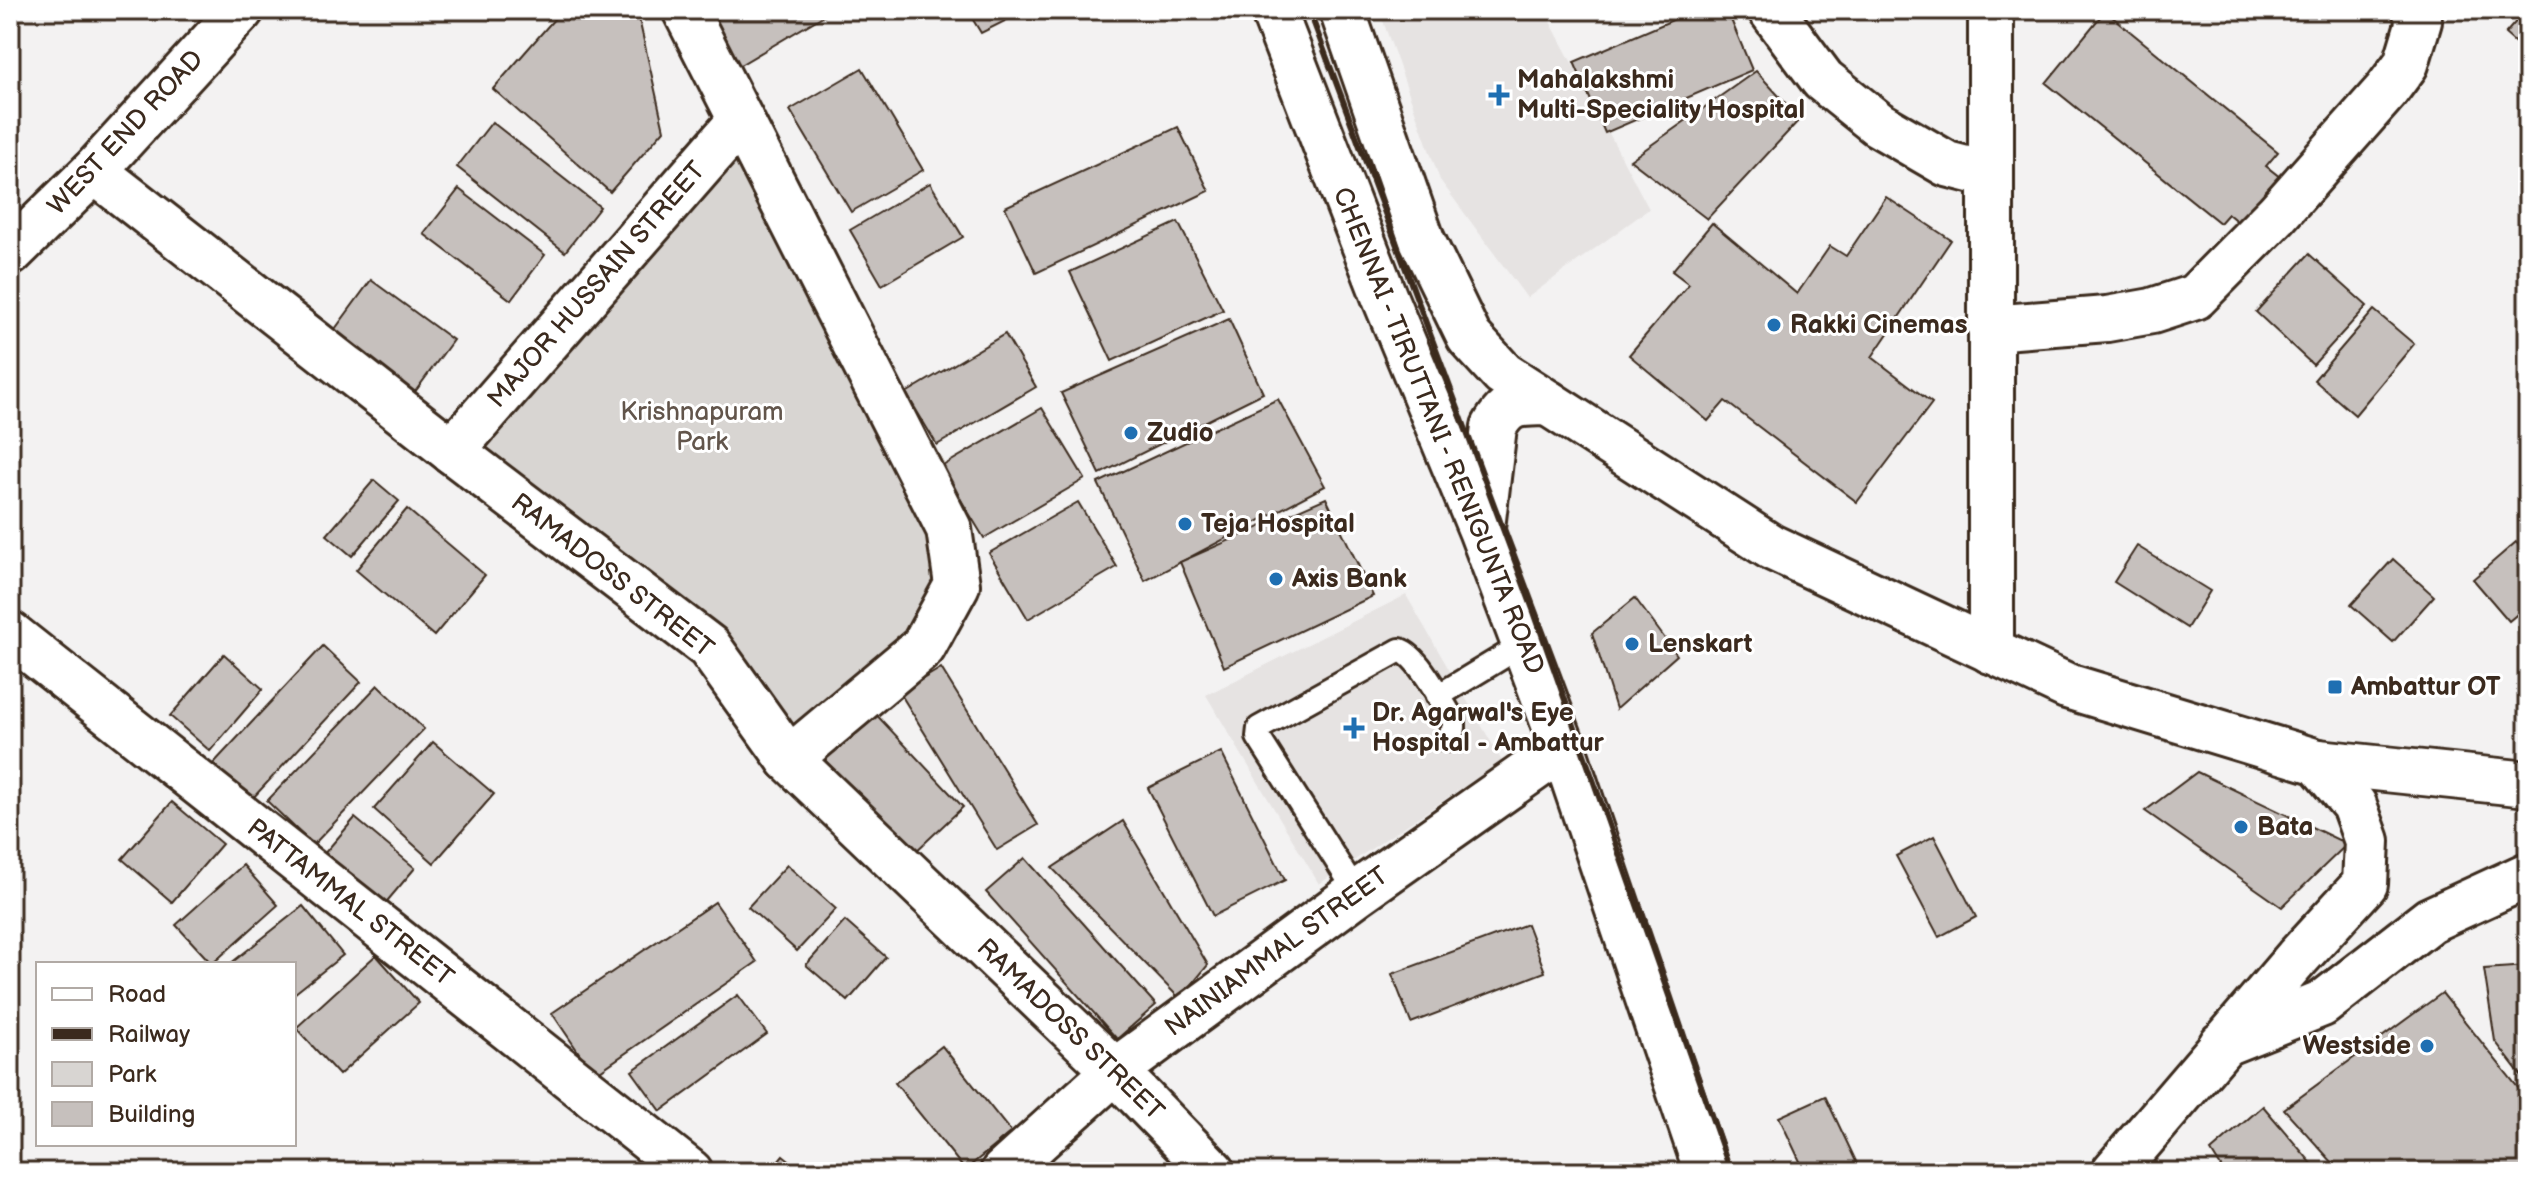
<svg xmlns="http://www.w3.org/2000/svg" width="2538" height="1182" viewBox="0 0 2538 1182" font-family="'Balsamiq Sans',sans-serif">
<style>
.built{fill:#e6e3e2}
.green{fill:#d8d5d2;stroke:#8a8078;stroke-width:2}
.building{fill:#c6c0bd;stroke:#3b2a1e;stroke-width:2}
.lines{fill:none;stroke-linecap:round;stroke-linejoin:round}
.service-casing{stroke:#3b2a1e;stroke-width:28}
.minor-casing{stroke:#3b2a1e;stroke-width:50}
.primary-casing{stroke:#3b2a1e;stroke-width:50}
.trunk-casing{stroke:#3b2a1e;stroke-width:50}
.service{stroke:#fff;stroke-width:22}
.minor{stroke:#fff;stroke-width:44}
.primary{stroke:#fff;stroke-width:44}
.trunk{stroke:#fff;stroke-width:44}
.rail{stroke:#3b2a1e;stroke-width:6}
.poi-dot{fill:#1f6fb2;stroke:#fff;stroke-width:3}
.labels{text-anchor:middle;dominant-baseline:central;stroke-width:6;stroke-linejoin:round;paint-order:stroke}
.poi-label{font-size:26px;font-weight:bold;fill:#3b2a1e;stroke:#fff;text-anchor:start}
.street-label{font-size:26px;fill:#3b2a1e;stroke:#fff}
.park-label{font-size:26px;fill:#62554b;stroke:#fff}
</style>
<rect width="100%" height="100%" fill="#f3f2f2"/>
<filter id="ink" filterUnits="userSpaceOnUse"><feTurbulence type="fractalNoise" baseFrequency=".0125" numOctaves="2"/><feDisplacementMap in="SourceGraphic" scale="16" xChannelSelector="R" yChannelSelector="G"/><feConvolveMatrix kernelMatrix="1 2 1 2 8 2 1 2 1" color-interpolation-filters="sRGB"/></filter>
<g filter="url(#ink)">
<!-- built -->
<g class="built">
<polygon points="1379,10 1544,10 1649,209 1527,298 1440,180"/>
<polygon points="1406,595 1502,761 1319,884 1206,695"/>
</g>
<!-- green -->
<polygon class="green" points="736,142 932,517 945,574 918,636 791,740 469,447"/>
<!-- building -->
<g class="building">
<polygon points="562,10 637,10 664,130 610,192 493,89"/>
<polygon points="718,10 833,10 735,68 705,18"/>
<polygon points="967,10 1027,10 981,33"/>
<polygon points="1696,10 1727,10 1752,70 1605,133 1574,62"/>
<polygon points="2526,10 2528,10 2528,54 2505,34"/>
<polygon points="2105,11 2278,152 2266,166 2290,185 2251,233 2228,214 2220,223 2046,83"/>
<polygon points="862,68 923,170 851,212 790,110"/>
<polygon points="1756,71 1800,119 1707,219 1630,160"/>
<polygon points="492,122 600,207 565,252 457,167"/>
<polygon points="1178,127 1209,191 1036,273 1005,207"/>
<polygon points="930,183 963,237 882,285 850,230"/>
<polygon points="459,189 545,255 511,300 424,234"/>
<polygon points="1886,197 1951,240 1872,357 1932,403 1857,502 1725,401 1708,421 1629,355 1689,284 1672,271 1712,223 1797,294 1830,246 1846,256"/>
<polygon points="1178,222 1223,310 1112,361 1070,272"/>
<polygon points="2309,254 2367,306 2313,365 2256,312"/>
<polygon points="371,280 453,340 409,400 327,340"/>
<polygon points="2374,310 2414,344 2355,415 2314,380"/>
<polygon points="1229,319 1263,393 1100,474 1061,393"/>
<polygon points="1005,334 1036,387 937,445 906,393"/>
<polygon points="1278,399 1325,486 1145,581 1098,483"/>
<polygon points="1042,408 1085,479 984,538 941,467"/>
<polygon points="374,480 399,501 352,556 327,535"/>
<polygon points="1326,498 1373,596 1224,667 1180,562"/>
<polygon points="1078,502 1117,567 1028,619 989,553"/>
<polygon points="407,509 485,575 434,636 356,570"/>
<polygon points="2516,542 2528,557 2528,605 2509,621 2473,579"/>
<polygon points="2137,546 2210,591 2187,628 2114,582"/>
<polygon points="2393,559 2434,596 2393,642 2351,605"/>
<polygon points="1635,598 1677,655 1616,709 1592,633"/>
<polygon points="323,646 361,682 251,800 212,765"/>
<polygon points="224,654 263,689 210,751 170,716"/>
<polygon points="941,668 1038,825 997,850 900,693"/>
<polygon points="378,685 424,729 313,845 267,801"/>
<polygon points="871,709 963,807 913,854 821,756"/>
<polygon points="433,742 494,794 434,863 374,809"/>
<polygon points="1221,752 1285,880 1213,916 1148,788"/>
<polygon points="2197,772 2347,844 2282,907 2145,811"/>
<polygon points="172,802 222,844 172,902 122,859"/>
<polygon points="355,818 415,868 383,906 323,855"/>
<polygon points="1123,821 1208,965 1180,999 1052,868"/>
<polygon points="1934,836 1976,917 1939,937 1896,856"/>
<polygon points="1025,858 1156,1005 1117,1039 986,892"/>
<polygon points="243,865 278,905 212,964 176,925"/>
<polygon points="787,865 836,909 797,951 748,907"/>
<polygon points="715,902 757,962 594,1075 552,1013"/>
<polygon points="303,906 343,955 294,994 294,964 230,964"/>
<polygon points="845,921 886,957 848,1001 806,965"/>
<polygon points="1527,924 1545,972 1411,1023 1392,974"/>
<polygon points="376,955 419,1003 339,1075 296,1028"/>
<polygon points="2528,966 2528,1084 2495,1041 2484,969"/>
<polygon points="2442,993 2528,1100 2528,1172 2341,1172 2284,1109"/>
<polygon points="738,995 767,1034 661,1111 632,1071"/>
<polygon points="942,1046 1011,1132 965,1170 895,1083"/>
<polygon points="1825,1096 1861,1172 1805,1172 1779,1117"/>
<polygon points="2263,1106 2319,1172 2224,1172 2211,1151"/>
<polygon points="783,1155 804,1172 769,1172"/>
</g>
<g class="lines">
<!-- service casing -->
<g class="service-casing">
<g id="service">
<polyline points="1438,696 1524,644"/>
<path d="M 1357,893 L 1258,737 L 1259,728 L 1400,650 C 1420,657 1442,703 1454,721 L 1454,728 L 1447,740"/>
</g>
</g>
<!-- minor casing -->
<g class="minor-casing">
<g id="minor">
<polyline points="685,10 949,529 957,585 923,647 789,759"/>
<polyline points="1771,10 1823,80 1878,124 1947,164 1990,175"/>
<polyline points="94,171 452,451 709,647 789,759 1115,1071 1213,1172"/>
<polyline points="10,253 94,171 241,10"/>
<polyline points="1990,328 2107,319 2152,311 2195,297 2277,214 2386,91 2406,64 2419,21 2415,10"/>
<polyline points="452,451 741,120"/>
<polyline points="10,634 690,1172"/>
<polyline points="1991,651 1991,10"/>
<polyline points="1003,1172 1115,1071 1357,893 1563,748"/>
</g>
</g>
<!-- primary casing -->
<g class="primary-casing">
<g id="primary">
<polyline points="2318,762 2528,784"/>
<polyline points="2222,1044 2322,1004 2430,920 2528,875"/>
</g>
</g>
<!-- trunk casing -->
<g class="trunk-casing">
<g id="trunk">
<polyline points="1273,10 1384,296 1481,530 1524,644 1563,748 1707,1172"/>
<polyline points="1342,10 1422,240 1469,337 1503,374 1771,547 2067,686 2318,762 2354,805 2367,841 2365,884 2297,958 2114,1172"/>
<path d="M 1482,528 L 1494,427 C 1509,400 1521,404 1548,403"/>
</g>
</g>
<!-- service -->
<use href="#service" class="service"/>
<!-- minor -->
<use href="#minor" class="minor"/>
<!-- primary -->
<use href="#primary" class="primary"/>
<!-- trunk -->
<use href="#trunk" class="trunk"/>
<!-- rail -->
<polyline class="rail" points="1309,10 1534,612 1731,1172"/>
</g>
</g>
<!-- markers -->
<g class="poi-dot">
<path d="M1495 83h8v8h8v8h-8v8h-8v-8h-8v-8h8z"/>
<circle cx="1774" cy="325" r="8"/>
<circle cx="1131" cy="433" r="8"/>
<circle cx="1185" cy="524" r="8"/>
<circle cx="1276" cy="579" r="8"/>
<circle cx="1632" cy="644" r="8"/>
<rect x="2327" y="679" width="16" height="16" rx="4"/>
<path d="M1350 716h8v8h8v8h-8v8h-8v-8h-8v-8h8z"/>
<circle cx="2241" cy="827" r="8"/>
<circle cx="2427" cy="1046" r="8"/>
</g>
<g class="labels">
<!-- poi labels -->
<g class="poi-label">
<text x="1517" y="80">Mahalakshmi<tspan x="1517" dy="30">Multi-Speciality Hospital</tspan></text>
<text x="1790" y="325">Rakki Cinemas</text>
<text x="1147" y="433">Zudio</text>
<text x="1201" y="524">Teja Hospital</text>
<text x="1292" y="579">Axis Bank</text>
<text x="1648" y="644">Lenskart</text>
<text x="2351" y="687">Ambattur OT</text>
<text x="1372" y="713">Dr. Agarwal's Eye<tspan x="1372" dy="30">Hospital - Ambattur</tspan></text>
<text x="2257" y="827">Bata</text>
<text x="2411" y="1046" text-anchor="end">Westside</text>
</g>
<!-- street labels -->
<g class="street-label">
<text transform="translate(126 133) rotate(-47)">WEST END ROAD</text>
<text transform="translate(597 285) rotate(-49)">MAJOR HUSSAIN STREET</text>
<text transform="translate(1438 431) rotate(68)">CHENNAI - TIRUTTANI - RENIGUNTA ROAD</text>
<text transform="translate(612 576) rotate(38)">RAMADOSS STREET</text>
<text transform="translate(350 903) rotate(38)">PATTAMMAL STREET</text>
<text transform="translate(1277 952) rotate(-36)">NAINIAMMAL STREET</text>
<text transform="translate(1070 1030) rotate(44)">RAMADOSS STREET</text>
</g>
<!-- park labels -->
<g class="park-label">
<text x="702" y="412">Krishnapuram<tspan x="702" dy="30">Park</tspan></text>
</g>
</g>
<!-- margin -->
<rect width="2538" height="1182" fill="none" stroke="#fff" stroke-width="40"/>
<rect x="20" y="20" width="2498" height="1142" fill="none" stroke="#3b2a1e" stroke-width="3" filter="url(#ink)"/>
<!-- legend -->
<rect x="36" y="962" width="260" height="184" fill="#ffffff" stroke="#b1aaa5" stroke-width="2"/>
<rect x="52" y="988" width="40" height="12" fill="#ffffff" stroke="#b1aaa5" stroke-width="2"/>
<text x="108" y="1002" font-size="24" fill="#3b2a1e">Road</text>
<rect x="52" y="1028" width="40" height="12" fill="#3b2a1e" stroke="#b1aaa5" stroke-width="2"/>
<text x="108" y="1042" font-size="24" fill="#3b2a1e">Railway</text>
<rect x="52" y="1062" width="40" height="24" fill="#d8d5d2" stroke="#b1aaa5" stroke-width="2"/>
<text x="108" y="1082" font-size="24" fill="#3b2a1e">Park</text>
<rect x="52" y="1102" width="40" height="24" fill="#c6c0bd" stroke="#b1aaa5" stroke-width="2"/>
<text x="108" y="1122" font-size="24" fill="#3b2a1e">Building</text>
</svg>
